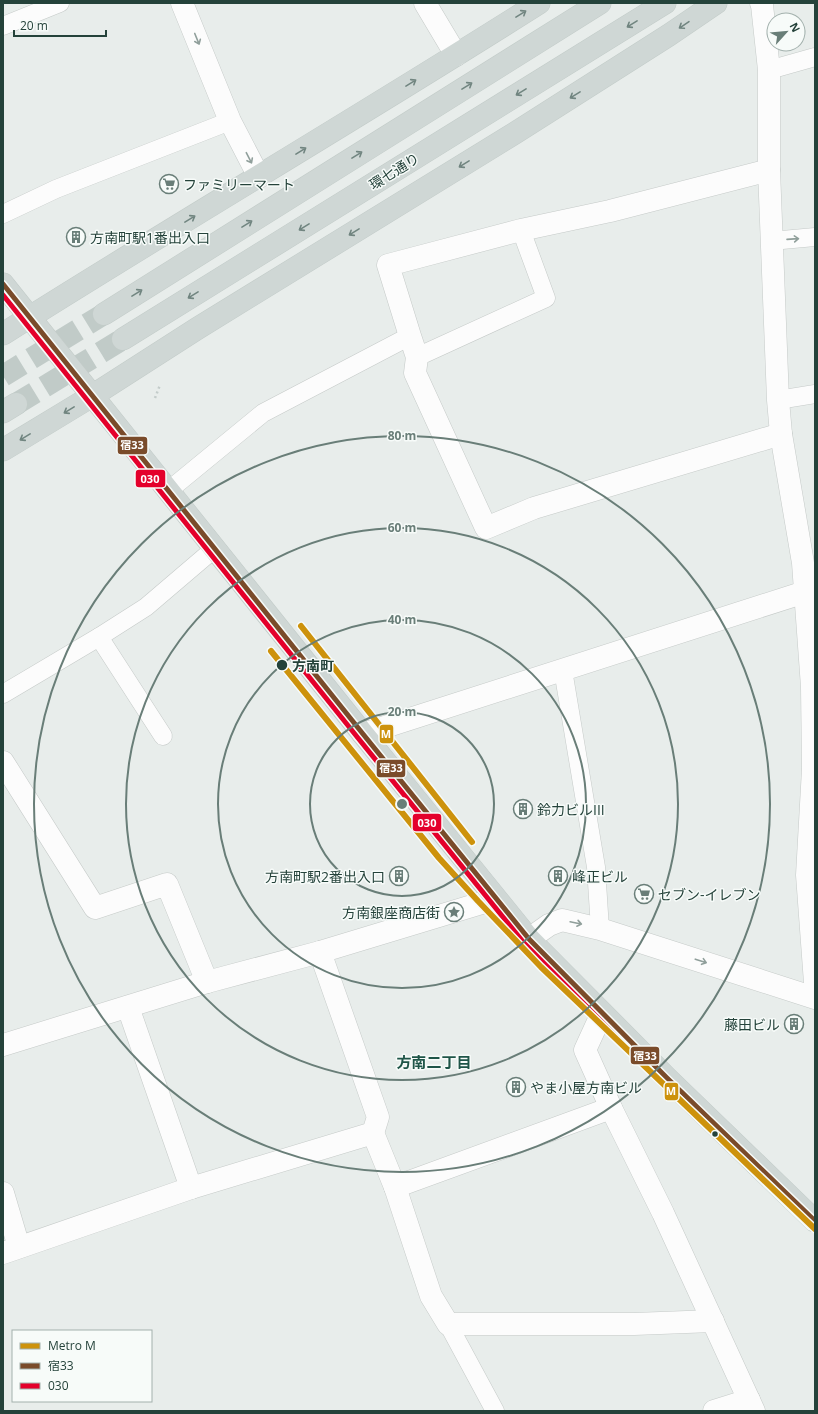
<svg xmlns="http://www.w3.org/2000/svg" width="818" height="1414" viewBox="0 0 818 1414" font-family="'Open Sans','Noto Sans JP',sans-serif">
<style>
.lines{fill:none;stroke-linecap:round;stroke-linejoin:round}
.primary-tunnel{stroke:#c1cbc8;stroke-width:22;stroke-dasharray:22 11;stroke-linecap:butt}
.service-casing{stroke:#c5cac8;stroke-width:19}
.minor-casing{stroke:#c5cac8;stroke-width:23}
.primary-casing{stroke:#c3ccc9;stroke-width:23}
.path{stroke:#c3ccca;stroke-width:2.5;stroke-dasharray:2 3;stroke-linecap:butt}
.service{stroke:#fcfcfc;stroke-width:18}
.minor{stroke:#fcfcfc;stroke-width:22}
.primary{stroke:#cfd7d5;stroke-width:22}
.bus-1-casing{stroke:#f7fbf9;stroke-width:8}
.bus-2-casing{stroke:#f7fbf9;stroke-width:8}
.bus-1{stroke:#7a4b2a;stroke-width:5}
.bus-2{stroke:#e4002b;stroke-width:5}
.metro-1-casing{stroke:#f7fbf9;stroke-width:9}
.metro-1{stroke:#cd920c;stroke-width:6}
.oneway{stroke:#718580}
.oneway2{stroke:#909f9b}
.ring{fill:none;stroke:#697e78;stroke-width:2}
.stop-dot{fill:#24423a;stroke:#f7fbf9;stroke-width:1.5}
.labels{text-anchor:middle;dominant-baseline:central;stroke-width:3;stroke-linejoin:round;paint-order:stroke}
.street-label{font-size:14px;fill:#24423a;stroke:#f7fbf9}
.poi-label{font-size:14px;fill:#24423a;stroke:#f7fbf9;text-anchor:start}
.stop-label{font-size:14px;font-weight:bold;fill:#24423a;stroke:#f7fbf9;text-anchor:start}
.neighbourhood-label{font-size:15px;font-weight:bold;fill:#1f5548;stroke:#f7fbf9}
.centre{fill:#697e78;stroke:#f7fbf9;stroke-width:2}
.ring-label{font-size:12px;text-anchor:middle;font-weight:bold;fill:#697e78;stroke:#f7fbf9;stroke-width:3;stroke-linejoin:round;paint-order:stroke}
.line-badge{stroke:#f7fbf9;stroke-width:1.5}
.badge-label{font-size:11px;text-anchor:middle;font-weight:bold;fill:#fff}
</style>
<rect width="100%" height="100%" fill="#e8edeb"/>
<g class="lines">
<!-- primary-tunnel -->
<g class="primary-tunnel">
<polyline points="3,376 104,314"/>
<polyline points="16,404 123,339"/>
</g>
<!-- service casing -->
<g class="service-casing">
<g id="service">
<polyline points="3,26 60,3"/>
<polyline points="769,70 815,57"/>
<polyline points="3,214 56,189 230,121"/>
<polyline points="771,241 815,237"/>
<polyline points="417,357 546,298 521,230"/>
<polyline points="778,400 815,394"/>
<polyline points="168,491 263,413 410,336"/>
<polyline points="99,637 163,736"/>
<polyline points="563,670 596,867 600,929"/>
<polyline points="3,694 99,637 146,607 214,549"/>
<polyline points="448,1324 495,1411"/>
</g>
</g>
<!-- minor casing -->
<g class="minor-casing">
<g id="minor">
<polyline points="182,3 230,121 259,177"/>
<polyline points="425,3 456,55"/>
<polyline points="761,3 762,5 769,70 769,170 778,400 781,434 803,563 812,687 813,769 807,875 815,983"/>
<polyline points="769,170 610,211 521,230 388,265 410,336 417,357 415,373 486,528 534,508 781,434"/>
<polyline points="363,734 805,592"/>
<polyline points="3,762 95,908 167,884 207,982"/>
<polyline points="529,939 549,925 562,920 600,929 815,998"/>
<polyline points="320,952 378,1117 373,1133"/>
<polyline points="128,1007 191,1188"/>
<polyline points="602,1013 585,1050 611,1108 663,1213 754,1411"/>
<polyline points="3,1045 207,982 320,952 495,899"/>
<polyline points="395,1187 611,1108"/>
<polyline points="3,1193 19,1247"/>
<polyline points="3,1253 191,1188 373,1133 395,1187 431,1296 448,1324 634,1324 713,1321"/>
<polyline points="714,1411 749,1400"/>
</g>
</g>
<!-- primary casing -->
<g class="primary-casing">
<g id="primary">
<polyline points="3,284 363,734 529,939 667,1078 815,1221"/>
<polyline points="104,314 600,3"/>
<path d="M 3,334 C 180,222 361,116 539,3"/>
<polyline points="123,339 665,3"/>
<polyline points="3,412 16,404"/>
<polyline points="3,450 92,396 198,328 515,133 669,35 716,3"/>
</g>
</g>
<!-- path -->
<polyline class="path" points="155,398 160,385"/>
<!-- service -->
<use href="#service" class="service"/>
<!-- minor -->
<use href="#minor" class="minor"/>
<!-- primary -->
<use href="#primary" class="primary"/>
<!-- bus-1 casing -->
<g class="bus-1-casing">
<polyline id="bus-1" points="3,284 363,734 529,939 667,1078 815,1221"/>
</g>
<!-- bus-2 casing -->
<g class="bus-2-casing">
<polyline id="bus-2" points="3,295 358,738 524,943 662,1083 810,1226"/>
</g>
<!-- bus-1 -->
<use href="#bus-1" class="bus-1"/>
<!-- bus-2 -->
<use href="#bus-2" class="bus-2"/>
<!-- metro-1 casing -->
<g class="metro-1-casing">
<g id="metro-1">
<polyline points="301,626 472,842"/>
<polyline points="271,651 439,858 478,901 541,967 815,1229"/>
</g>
</g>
<!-- metro-1 -->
<use href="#metro-1" class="metro-1"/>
</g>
<!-- one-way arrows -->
<defs><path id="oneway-shaft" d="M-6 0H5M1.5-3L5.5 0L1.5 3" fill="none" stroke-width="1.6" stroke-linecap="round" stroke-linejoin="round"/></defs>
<g class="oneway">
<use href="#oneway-shaft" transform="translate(521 14) rotate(-32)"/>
<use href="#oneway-shaft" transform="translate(632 24) rotate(148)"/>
<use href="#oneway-shaft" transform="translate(684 25) rotate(146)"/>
<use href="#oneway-shaft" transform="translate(411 83) rotate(-32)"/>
<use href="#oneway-shaft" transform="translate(467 86) rotate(-32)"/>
<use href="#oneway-shaft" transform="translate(521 92) rotate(148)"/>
<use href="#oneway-shaft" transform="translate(575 95) rotate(148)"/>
<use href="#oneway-shaft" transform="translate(301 151) rotate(-32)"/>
<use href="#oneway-shaft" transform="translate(357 155) rotate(-32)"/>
<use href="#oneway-shaft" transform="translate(464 164) rotate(148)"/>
<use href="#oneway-shaft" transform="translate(190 219) rotate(-31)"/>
<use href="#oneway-shaft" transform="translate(247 224) rotate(-32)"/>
<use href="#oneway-shaft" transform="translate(304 227) rotate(148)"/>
<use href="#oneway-shaft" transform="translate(354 232) rotate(148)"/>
<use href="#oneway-shaft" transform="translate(137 293) rotate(-32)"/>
<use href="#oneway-shaft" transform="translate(193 295) rotate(148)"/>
<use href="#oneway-shaft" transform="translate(69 410) rotate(149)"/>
<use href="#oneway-shaft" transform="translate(25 437) rotate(149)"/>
</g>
<g class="oneway2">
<use href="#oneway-shaft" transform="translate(197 39) rotate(68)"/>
<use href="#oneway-shaft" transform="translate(249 158) rotate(63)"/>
<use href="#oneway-shaft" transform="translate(793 239) rotate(-4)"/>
<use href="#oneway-shaft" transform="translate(576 923) rotate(12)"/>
<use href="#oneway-shaft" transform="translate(701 961) rotate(18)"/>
</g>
<!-- distance rings -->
<g class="ring">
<circle cx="402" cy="804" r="92"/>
<circle cx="402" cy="804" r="184"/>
<circle cx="402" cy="804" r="276"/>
<circle cx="402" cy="804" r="368"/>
</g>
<!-- icons -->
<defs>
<g id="supermarket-ring" transform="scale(1)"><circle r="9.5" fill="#f7fbf9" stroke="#697e78" stroke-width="1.5"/><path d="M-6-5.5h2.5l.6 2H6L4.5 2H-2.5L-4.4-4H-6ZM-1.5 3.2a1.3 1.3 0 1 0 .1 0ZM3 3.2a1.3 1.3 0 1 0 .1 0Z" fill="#697e78"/></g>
<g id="building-ring" transform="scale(1)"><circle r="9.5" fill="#f7fbf9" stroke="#697e78" stroke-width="1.5"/><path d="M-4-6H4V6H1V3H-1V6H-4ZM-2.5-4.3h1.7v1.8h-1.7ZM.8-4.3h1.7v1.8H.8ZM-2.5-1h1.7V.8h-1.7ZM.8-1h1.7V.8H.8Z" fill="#697e78"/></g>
<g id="sight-ring" transform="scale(1)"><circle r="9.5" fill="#f7fbf9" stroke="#697e78" stroke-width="1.5"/><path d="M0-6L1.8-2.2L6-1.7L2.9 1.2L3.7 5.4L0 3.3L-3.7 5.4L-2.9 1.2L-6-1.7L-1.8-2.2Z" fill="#697e78"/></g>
</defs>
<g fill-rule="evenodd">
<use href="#supermarket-ring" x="169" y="184"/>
<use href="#building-ring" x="76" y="237"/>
<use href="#building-ring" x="523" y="809"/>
<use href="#building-ring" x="399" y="876"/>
<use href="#building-ring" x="558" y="876"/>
<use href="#supermarket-ring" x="644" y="894"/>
<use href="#sight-ring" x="454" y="912"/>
<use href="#building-ring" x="794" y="1024"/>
<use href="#building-ring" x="516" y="1087"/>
</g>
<!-- markers -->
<g class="stop-dot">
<circle cx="282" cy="665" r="6"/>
<circle cx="715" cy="1134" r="3.5"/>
</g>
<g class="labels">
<!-- street labels -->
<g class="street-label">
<text transform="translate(394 171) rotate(-32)">環七通り</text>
</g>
<!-- poi labels -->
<g class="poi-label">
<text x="183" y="184">ファミリーマート</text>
<text x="90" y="237">方南町駅1番出入口</text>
<text x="537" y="809">鈴力ビルIII</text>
<text x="385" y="876" text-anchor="end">方南町駅2番出入口</text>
<text x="572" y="876">峰正ビル</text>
<text x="658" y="894">セブン-イレブン</text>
<text x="440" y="912" text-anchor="end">方南銀座商店街</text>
<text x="780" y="1024" text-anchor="end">藤田ビル</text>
<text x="530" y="1087">やま小屋方南ビル</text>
</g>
<!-- stop labels -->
<g class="stop-label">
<text x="292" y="665">方南町</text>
</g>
<!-- neighbourhood labels -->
<g class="neighbourhood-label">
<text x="434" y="1062">方南二丁目</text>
</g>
</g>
<circle cx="402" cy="804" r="6" class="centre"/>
<g class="ring-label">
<text x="402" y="440">80 m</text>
<text x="402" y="532">60 m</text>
<text x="402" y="624">40 m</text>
<text x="402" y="716">20 m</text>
</g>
<g class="line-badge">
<rect x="117" y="436" width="31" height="19" rx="4" fill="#7a4b2a"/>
<rect x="135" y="469" width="31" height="19" rx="4" fill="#e4002b"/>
<rect x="379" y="724" width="15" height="20" rx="4" fill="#cd920c"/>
<rect x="376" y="759" width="30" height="19" rx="4" fill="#7a4b2a"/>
<rect x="412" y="813" width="30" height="19" rx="4" fill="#e4002b"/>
<rect x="630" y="1046" width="30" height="19" rx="4" fill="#7a4b2a"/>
<rect x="664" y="1082" width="15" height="19" rx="4" fill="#cd920c"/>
</g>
<g class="badge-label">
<text x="132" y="449">宿33</text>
<text x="150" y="483">030</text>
<text x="386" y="738">M</text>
<text x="391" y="772">宿33</text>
<text x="427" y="827">030</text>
<text x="645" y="1060">宿33</text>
<text x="671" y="1095">M</text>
</g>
<!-- border -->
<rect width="818" height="1414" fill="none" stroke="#24423a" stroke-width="8"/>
<!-- legend -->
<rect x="12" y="1330" width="140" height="72" fill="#f7fbf9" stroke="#a3b1ad"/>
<rect x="20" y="1343" width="20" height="6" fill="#cd920c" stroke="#a3b1ad"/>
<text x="48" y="1350" font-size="12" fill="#24423a">Metro M</text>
<rect x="20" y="1363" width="20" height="6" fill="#7a4b2a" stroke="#a3b1ad"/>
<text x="48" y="1370" font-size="12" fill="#24423a">宿33</text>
<rect x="20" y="1383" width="20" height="6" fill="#e4002b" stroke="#a3b1ad"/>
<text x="48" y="1390" font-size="12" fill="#24423a">030</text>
<!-- north arrow -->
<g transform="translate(786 32) rotate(63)"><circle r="19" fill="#f7fbf9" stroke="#a3b1ad"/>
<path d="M0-3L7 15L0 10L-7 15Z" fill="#697e78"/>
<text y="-6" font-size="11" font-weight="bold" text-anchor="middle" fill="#24423a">N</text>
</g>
<!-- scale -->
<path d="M14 30v6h92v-6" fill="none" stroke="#24423a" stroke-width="2"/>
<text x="20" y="30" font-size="12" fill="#24423a" stroke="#f7fbf9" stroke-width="3" paint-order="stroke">20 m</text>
</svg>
